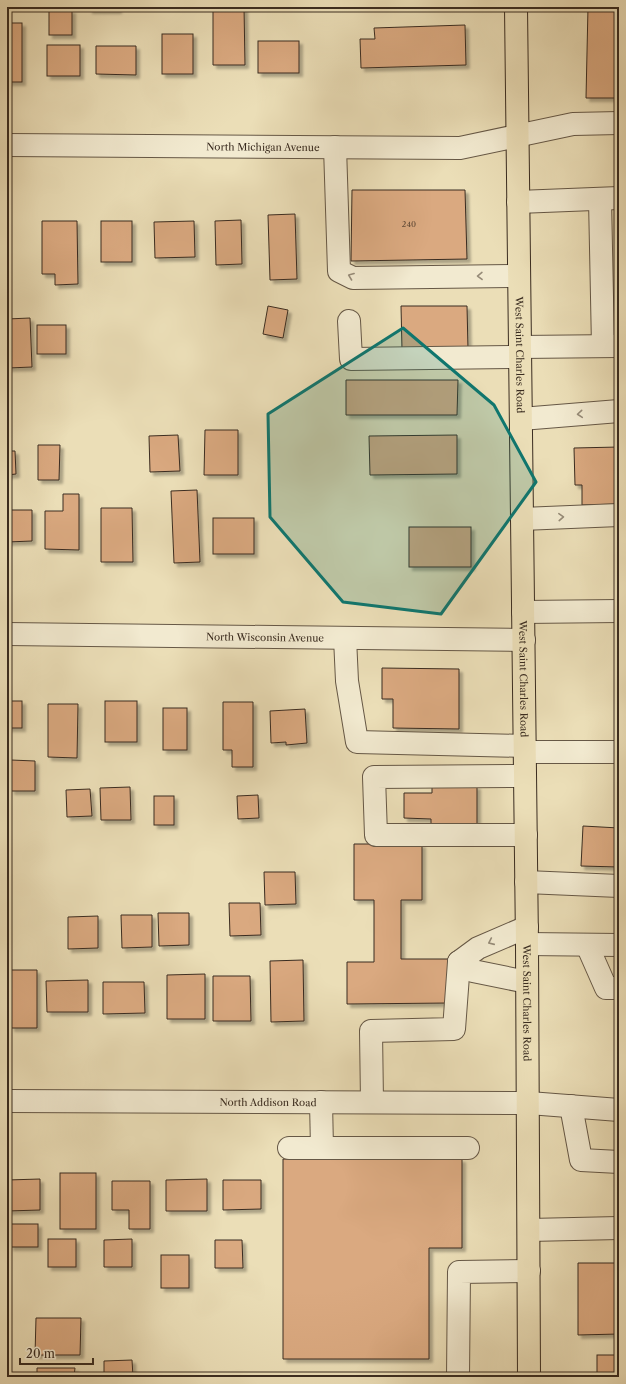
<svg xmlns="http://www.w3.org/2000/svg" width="626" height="1384" viewBox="0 0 626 1384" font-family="'Libre Caslon Text',serif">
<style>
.building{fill:#daa980;stroke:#3a2c20;filter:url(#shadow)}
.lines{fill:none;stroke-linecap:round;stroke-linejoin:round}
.minor-casing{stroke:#665846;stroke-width:24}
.major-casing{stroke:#3a2c20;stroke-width:24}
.minor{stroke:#f2ead0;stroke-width:22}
.major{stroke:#ebdeb7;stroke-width:22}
.oneway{stroke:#968b78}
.marked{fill:#0f766e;fill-opacity:0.2;stroke:#0f766e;stroke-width:3;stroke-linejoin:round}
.labels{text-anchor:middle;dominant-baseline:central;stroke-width:4;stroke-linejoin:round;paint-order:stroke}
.number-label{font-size:8px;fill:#624b38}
.street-label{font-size:10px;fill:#3a2c20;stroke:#f2ead0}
</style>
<defs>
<filter id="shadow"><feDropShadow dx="3.5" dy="3.5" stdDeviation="1" flood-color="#0004"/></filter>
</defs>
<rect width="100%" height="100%" fill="#ebdeb7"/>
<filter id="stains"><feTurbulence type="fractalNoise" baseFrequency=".005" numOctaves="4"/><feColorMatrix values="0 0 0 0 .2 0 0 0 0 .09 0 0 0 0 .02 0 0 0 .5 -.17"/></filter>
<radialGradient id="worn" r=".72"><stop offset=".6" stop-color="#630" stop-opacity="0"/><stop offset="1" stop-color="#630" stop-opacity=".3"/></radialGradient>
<!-- building -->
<g class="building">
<rect x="89" y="7" width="29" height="3"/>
<polygon points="244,7 245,65 213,65 213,8"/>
<polygon points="588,7 619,7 619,98 586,98"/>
<rect x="49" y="10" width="23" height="25"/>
<rect x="7" y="23" width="15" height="59"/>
<polygon points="465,25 466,65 361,68 360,39 375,39 374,28"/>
<rect x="162" y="34" width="31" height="40"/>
<rect x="258" y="41" width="41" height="32"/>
<rect x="47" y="45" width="33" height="31"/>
<polygon points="96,46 136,46 136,75 96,74"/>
<polygon points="352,190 465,190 467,259 351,261"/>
<polygon points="295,214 297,279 270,280 268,215"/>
<polygon points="241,220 242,264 216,265 215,221"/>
<polygon points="42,221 77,221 78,284 55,285 55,274 42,274"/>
<rect x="101" y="221" width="31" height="41"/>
<polygon points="194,221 195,257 155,258 154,222"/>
<polygon points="268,306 288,310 283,338 263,334"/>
<polygon points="401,306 467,306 468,349 402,350"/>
<polygon points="30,318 32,367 8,368 7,319"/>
<rect x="37" y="325" width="29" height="29"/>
<polygon points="346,380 458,380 457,415 346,415"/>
<polygon points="205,430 238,430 238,475 204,475"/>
<polygon points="178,435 180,471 150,472 149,436"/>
<polygon points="457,435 457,474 370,475 369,436"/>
<polygon points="38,445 60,445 59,480 38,480"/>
<polygon points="619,447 619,504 582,505 582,485 575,485 574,448"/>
<polygon points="7,451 15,451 16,474 7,475"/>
<polygon points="197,490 200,562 174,563 171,491"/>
<polygon points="63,494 79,494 79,550 45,549 45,511 63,511"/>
<polygon points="101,508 132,508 133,562 101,562"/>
<polygon points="7,510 32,510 32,541 7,542"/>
<rect x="213" y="518" width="41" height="36"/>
<rect x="409" y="527" width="62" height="40"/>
<polygon points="382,668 459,669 459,729 393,728 393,699 382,699"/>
<rect x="7" y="701" width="15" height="27"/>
<rect x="105" y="701" width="32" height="41"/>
<polygon points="223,702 253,702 253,767 232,767 232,750 223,750"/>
<polygon points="48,704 78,704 77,758 48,757"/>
<rect x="163" y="708" width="24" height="42"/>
<polygon points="305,709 307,743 286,745 286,742 271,743 270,711"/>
<polygon points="11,760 35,761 35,791 11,791"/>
<polygon points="432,786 477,786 477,828 431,828 431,819 404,818 404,793 432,793"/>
<polygon points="130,787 131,820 101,820 100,788"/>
<polygon points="90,789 92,816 67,817 66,790"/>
<polygon points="258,795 259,818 238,819 237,796"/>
<rect x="154" y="796" width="20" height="29"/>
<polygon points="583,826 619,828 619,867 581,866"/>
<polygon points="354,844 422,844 422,900 401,900 401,959 448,959 448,1003 347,1004 347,962 374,962 374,900 354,900"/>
<polygon points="264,872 295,872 296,904 265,905"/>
<polygon points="229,903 260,903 261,935 230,936"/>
<polygon points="158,913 189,913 189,945 159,946"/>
<polygon points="121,915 152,915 152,947 122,948"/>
<polygon points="98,916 98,948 68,949 68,917"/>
<polygon points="303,960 304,1021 271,1022 270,961"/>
<polygon points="10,970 37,970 37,1028 11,1028"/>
<polygon points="205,974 205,1019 167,1019 167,975"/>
<polygon points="213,976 250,976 251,1021 213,1021"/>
<polygon points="88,980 88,1012 47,1012 46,981"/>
<polygon points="103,982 144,982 145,1013 103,1014"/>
<polygon points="283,1159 462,1159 462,1248 429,1248 429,1359 283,1359"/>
<rect x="60" y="1173" width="36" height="56"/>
<polygon points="40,1179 40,1210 7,1211 7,1180"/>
<polygon points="207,1179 207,1211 166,1211 166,1180"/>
<polygon points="223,1180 261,1180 261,1209 223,1210"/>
<polygon points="112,1181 150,1181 150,1229 129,1229 129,1210 112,1210"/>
<rect x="10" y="1224" width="28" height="23"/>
<rect x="48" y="1239" width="28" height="28"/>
<polygon points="132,1239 132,1267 104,1267 104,1240"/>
<polygon points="215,1240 242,1240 243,1268 215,1268"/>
<rect x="161" y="1255" width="28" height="33"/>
<polygon points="578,1263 619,1263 619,1334 578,1335"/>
<polygon points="36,1318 81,1318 80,1355 35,1355"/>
<rect x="597" y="1355" width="22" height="22"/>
<polygon points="132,1360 133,1377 104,1377 104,1361"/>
<polygon points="37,1368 75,1368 74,1377 37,1377"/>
</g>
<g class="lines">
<!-- minor casing -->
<g class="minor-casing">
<g id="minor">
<path id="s1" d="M 7,145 L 460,148 L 573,124 L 619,123"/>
<polyline points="335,147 339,271 353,278 519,276"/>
<polyline points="600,199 603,346"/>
<polyline points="518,202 619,198"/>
<polyline points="349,321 351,359 520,357"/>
<polyline points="520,347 619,346"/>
<polyline points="521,419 619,411"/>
<polyline points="522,519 619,515"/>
<polyline points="523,612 619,611"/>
<path id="s2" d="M 7,634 L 524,640"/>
<polyline points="345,638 347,681 357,742 525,746"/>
<polyline points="525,752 619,752"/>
<polyline points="525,776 374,777 376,835 526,835"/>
<polyline points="526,882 619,886"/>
<polyline points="527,944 619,945"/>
<polyline points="587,945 606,988 619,988"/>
<polyline points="459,962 478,948 527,927"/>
<polyline points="459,962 473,971 527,982"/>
<path id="s3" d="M 7,1101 L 529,1103 L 619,1110"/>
<polyline points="321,1102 322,1148"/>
<polyline points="372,1102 371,1031 454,1029 459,962"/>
<polyline points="571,1106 581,1160 619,1162"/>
<polyline points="289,1148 468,1148"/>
<polyline points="529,1230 619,1228"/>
<polyline points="458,1377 459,1272 529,1271"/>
</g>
</g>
<!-- major casing -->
<g class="major-casing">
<g id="major">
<path id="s4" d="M 516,7 L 527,944 L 529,1377"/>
</g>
</g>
<!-- minor -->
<use href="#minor" class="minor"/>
<!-- major -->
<use href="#major" class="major"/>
</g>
<!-- one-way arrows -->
<defs><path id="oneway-chevron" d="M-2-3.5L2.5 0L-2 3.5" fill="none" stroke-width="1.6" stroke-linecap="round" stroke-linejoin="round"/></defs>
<g class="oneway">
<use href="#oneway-chevron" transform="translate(351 276) rotate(-159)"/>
<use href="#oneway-chevron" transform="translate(480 276) rotate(179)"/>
<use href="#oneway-chevron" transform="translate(580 414) rotate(175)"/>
<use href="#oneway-chevron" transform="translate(561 517) rotate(-3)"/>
<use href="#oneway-chevron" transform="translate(491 942) rotate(156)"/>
</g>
<!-- marked area -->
<path class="marked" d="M 403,328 L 494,405 L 536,482 L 441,614 L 343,602 L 270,517 L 268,414 Z"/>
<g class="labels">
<!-- number labels -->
<g class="number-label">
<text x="409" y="224">240</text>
</g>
<!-- street labels -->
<g class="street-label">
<text stroke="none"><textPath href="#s1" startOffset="256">North Michigan Avenue</textPath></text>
<text stroke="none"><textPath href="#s4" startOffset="348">West Saint Charles Road</textPath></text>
<text stroke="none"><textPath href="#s2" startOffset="258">North Wisconsin Avenue</textPath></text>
<text stroke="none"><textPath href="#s4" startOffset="672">West Saint Charles Road</textPath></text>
<text stroke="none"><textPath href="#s4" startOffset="996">West Saint Charles Road</textPath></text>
<text stroke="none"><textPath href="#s3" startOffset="261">North Addison Road</textPath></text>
</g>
</g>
<!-- margin -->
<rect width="626" height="1384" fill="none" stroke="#ebdeb7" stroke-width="24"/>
<rect x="8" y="8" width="610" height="1368" fill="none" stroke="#3a2c20" stroke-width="2"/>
<rect x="12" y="12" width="602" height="1360" fill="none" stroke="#3a2c20"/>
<!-- scale -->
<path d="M20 1358v6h73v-6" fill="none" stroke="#3a2c20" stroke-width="2"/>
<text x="26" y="1358" font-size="12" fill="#3a2c20" stroke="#f2ead0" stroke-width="3" paint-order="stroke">20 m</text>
<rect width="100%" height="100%" filter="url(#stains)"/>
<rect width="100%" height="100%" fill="url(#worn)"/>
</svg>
